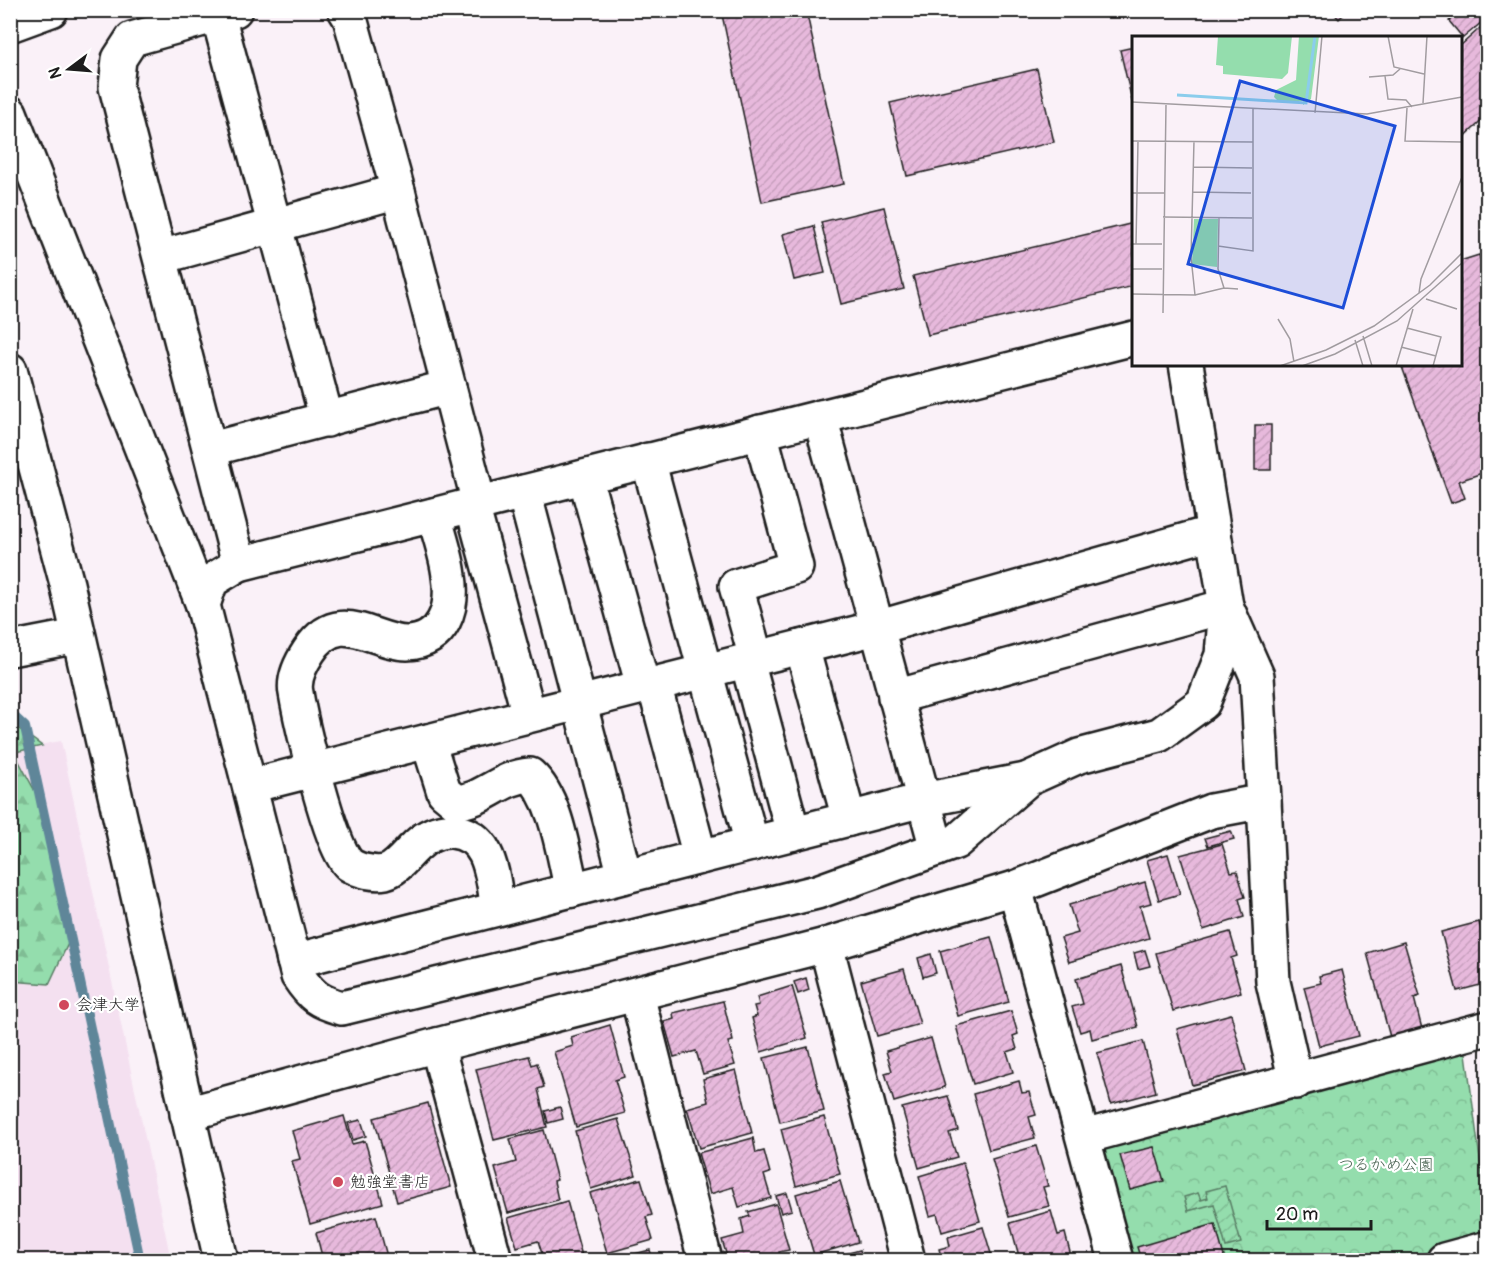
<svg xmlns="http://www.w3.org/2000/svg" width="1498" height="1271" viewBox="0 0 1498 1271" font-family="Pangolin,'Klee One',sans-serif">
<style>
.built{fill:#f4e0f0}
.forest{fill:url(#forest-firs);stroke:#587c64;stroke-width:1.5}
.park{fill:url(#park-crowns);stroke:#587c64;stroke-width:1.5}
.garden{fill:url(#garden-furrows);stroke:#587c64;stroke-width:1.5}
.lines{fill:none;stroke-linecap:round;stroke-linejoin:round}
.stream{stroke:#5f8699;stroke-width:10}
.building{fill:url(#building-hatch);stroke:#1c1c1c;stroke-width:1.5}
.minor-casing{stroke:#1c1c1c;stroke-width:38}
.minor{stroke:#fff;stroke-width:33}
.poi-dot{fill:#d1495b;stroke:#fff;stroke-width:2}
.labels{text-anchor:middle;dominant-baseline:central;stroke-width:4.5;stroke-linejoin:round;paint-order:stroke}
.poi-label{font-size:16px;fill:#1c1c1c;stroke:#fff;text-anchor:start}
.park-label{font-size:16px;fill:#46604f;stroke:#fff}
.inset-river{fill:none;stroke:#8bcdec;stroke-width:3}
.inset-road{fill:none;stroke:#a19ca0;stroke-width:1.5}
.view{fill:#1d4ed8;fill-opacity:0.15;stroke:#1d4ed8;stroke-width:3}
.inset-edge{fill:none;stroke:#1c1c1c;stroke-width:3}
</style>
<defs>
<pattern id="forest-firs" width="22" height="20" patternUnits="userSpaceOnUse" patternTransform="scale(1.5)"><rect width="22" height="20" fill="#94ddad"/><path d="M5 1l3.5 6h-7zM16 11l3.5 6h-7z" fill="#7fbd94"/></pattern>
<pattern id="park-crowns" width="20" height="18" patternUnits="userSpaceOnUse" patternTransform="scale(1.5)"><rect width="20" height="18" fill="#94ddad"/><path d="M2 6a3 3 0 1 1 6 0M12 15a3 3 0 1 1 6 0" fill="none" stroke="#7fbd94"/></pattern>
<pattern id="garden-furrows" width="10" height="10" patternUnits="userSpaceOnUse" patternTransform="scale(1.5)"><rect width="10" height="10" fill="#94ddad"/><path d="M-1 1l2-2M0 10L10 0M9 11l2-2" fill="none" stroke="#7fbd94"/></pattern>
<pattern id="building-hatch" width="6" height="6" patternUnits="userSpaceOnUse" patternTransform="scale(1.5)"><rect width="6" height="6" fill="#e7b9dc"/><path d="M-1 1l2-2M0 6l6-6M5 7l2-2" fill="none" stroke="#c69ebc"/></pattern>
</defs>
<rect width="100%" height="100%" fill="#faf1f8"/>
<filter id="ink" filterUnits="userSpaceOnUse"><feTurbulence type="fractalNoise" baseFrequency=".0167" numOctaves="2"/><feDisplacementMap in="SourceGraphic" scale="12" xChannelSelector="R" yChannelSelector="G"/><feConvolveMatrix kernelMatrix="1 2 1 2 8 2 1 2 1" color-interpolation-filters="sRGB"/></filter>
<g filter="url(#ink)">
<!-- built -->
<polygon class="built" points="61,741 171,1260 11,1260 11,750"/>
<!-- forest -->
<g class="forest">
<polygon points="11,723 42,746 11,753"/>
<polygon points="11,756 16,756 43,806 73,933 49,984 11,981"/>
</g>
<!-- park -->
<polygon class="park" points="1465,1046 1487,1212 1487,1239 1395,1260 1127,1260 1095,1142"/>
<!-- garden -->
<polygon class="garden" points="1225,1186 1241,1243 1226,1247 1214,1204 1188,1211 1184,1197 1198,1193 1201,1200 1208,1198 1206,1191"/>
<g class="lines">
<!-- stream -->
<polyline class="stream" points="10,713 25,727 140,1260"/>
</g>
<!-- building -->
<g class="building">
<polygon points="721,10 806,10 844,184 762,202"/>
<polygon points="1331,10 1348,10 1339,19"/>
<polygon points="1461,10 1488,10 1488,17 1463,38 1449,21"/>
<polygon points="1488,21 1488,115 1460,141 1460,46"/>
<polygon points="1134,47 1134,100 1132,101 1120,50"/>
<polygon points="1037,69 1054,142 907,176 890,103"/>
<polygon points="884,207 904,289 841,304 821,222"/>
<polygon points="1134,223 1134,286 928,335 913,276"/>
<polygon points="814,226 825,273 794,280 783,234"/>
<polygon points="1479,255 1488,280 1488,471 1459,481 1465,498 1451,503 1401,364 1460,364 1460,261"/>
<rect x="1255" y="425" width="16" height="45"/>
<polygon points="1231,831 1234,839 1208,846 1205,838"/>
<polygon points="1222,844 1231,872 1237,871 1245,897 1239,899 1244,917 1203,930 1180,855"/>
<polygon points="1168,854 1180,894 1159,900 1147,860"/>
<polygon points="1145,882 1151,903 1140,906 1149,938 1069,962 1061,938 1078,933 1069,905"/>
<polygon points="1479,922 1488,953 1488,983 1457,991 1441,932"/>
<polygon points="1230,932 1237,956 1231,958 1241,992 1173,1011 1156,953"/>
<polygon points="991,937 1009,1002 958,1016 940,951"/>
<polygon points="1404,942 1420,996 1414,998 1422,1029 1390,1037 1367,953"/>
<polygon points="1145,950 1150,966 1138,969 1134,953"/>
<polygon points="931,954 936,973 923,977 918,958"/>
<polygon points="1121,966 1138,1027 1092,1039 1090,1029 1080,1032 1072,1007 1083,1004 1076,979"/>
<polygon points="904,969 920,1024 877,1036 861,981"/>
<polygon points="1342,970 1359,1036 1319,1046 1304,987 1321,983 1319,976"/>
<polygon points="806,978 809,990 798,994 794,982"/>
<polygon points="792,986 807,1038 761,1052 752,1018 757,1016 754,1006 759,1005 757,997"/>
<polygon points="723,1001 733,1041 728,1042 735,1065 703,1074 696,1051 674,1057 664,1022 674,1019 673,1013"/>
<polygon points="1011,1011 1018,1034 1013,1036 1017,1049 1007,1052 1013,1072 973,1084 956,1026"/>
<polygon points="1231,1014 1246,1071 1192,1085 1177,1029"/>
<polygon points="610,1025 624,1077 615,1080 625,1113 576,1127 554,1052 573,1046 571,1037"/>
<polygon points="931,1038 945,1087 894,1102 885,1073 892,1071 886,1051"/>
<polygon points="1143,1041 1156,1092 1111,1104 1097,1053"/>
<polygon points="808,1047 824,1111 780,1122 764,1058"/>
<polygon points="529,1056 532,1065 537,1063 544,1087 538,1089 547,1127 494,1140 476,1069"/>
<polygon points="736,1070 752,1133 699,1148 687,1108 708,1102 703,1079"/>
<polygon points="1019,1081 1022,1093 1029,1092 1036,1115 1029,1117 1035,1138 989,1150 973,1094"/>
<polygon points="948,1096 958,1130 949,1133 957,1157 919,1168 902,1108"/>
<polygon points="428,1103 451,1187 397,1202 374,1118"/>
<polygon points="560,1107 563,1119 548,1123 545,1111"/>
<polygon points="344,1116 352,1144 365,1141 383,1203 310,1224 292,1161 300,1159 292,1131"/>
<polygon points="824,1117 840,1174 796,1186 781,1129"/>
<polygon points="618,1119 636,1175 591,1189 575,1131"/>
<polygon points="361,1120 366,1136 353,1140 348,1123"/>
<polygon points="544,1130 557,1180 554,1181 558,1200 508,1213 495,1168 516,1162 510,1139"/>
<polygon points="753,1138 756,1153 764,1151 770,1173 764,1175 771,1198 739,1207 733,1187 710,1194 698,1153"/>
<polygon points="1036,1146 1048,1186 1043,1187 1049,1206 1009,1217 992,1159"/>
<polygon points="1154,1147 1164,1181 1130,1190 1120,1155"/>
<polygon points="963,1163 980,1221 942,1232 937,1214 930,1216 919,1176"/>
<polygon points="641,1179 652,1215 646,1217 653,1240 607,1253 590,1193"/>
<polygon points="840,1181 858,1242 814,1255 796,1194"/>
<polygon points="787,1193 792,1210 781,1213 776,1196"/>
<polygon points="567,1201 582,1256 565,1260 544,1260 538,1241 517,1247 508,1218"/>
<polygon points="776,1204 789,1250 779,1252 781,1260 728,1260 722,1240 744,1234 741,1219 750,1216 748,1212"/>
<polygon points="1051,1211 1058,1235 1065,1233 1072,1260 1020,1260 1010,1223"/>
<polygon points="376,1216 388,1260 323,1260 316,1233"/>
<polygon points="1215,1224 1225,1260 1141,1260 1137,1247"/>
<polygon points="983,1227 993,1260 942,1260 939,1249 950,1246 948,1237"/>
<polygon points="650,1250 653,1260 612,1260"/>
<polygon points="860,1250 863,1260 823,1260"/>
</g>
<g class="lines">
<!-- minor casing -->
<g class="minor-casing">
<g id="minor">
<polyline points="235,10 132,39 119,59 116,87 239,564"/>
<polyline points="345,10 350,18 398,191 479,503"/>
<polyline points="218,15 327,420"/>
<polyline points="10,25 51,10"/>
<polyline points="10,113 203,605"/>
<polyline points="161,257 398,191"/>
<path d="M 1134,338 L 239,564 L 211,581 L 203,605 L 298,976 C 311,996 319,1002 342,1008 L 817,892 L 956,842 L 1028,779 L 1079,756 L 1159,735 L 1203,703 L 1222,655 L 1226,606 L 1186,364"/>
<polyline points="10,370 67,584 221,1260"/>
<polyline points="820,417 937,849"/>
<polyline points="211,449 449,387"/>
<polyline points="648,460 752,844"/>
<polyline points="585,477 643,686"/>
<polyline points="524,492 625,876"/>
<polyline points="472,505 529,715"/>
<path d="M 434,515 C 439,535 447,556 449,576 C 454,607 444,642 407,643 C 373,643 339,605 309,651 C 301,663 293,679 296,693 C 301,722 331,852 350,865 C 359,871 375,874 385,872 C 397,869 407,854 416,846 C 426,836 438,830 452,831 C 492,835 492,877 498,908"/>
<polyline points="802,647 849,819"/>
<polyline points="10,649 77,636"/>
<polyline points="756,658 736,586 796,567 760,432"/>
<polyline points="747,661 793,833"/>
<polyline points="654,684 700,857"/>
<polyline points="895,697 1226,606 1257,676 1264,801"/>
<path d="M 428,741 L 444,792 L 456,802 C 483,801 500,777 530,775 C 557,799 563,855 572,890"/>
<polyline points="250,786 876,628 1214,532"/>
<polyline points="1015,888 1116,1260"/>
<polyline points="826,945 908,1260"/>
<polyline points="294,961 923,800 1026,780"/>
<polyline points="637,995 705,1260"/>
<polyline points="437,1045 495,1260"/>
<polyline points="187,1114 437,1045 826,945 1015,888 1211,811 1264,801 1273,982 1296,1082"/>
<polyline points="1084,1137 1488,1028"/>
<polyline points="1444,1260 1488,1248"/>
</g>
</g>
<!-- minor -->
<use href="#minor" class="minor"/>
</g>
</g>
<!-- markers -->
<g class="poi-dot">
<circle cx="64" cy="1005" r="6"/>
<circle cx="338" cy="1182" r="6"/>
</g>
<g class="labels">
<!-- poi labels -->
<g class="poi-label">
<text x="76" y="1005">会津大学</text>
<text x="350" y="1182">勉強堂書店</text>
</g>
<!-- park labels -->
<g class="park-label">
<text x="1386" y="1165">つるかめ公園</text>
</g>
</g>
<!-- overview -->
<g transform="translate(1132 36)">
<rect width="330" height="330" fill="#faf1f8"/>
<path d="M 167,0 L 187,0 L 179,63 L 171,69 L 171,65 L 147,66 L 142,61 L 144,54 L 164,44 Z" fill="#94ddad"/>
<path d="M 86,0 L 160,0 L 156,37 L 150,43 L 91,38 L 91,30 L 84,29 ZM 62,183 L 86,183 L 85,231 L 60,228 Z" fill="#94ddad"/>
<path class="inset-river" d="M 45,59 L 174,67 L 183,0"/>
<path class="inset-road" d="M 256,0 L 262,31 L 292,38M 253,40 L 256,63 L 274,64 L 280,71M 237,41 L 261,39 L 268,33M 0,66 L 235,78 L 330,61M 291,67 L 295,0M 275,72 L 273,105 L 330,106M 183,77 L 190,0M 0,105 L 121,106M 62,131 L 120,132M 61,156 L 119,157M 0,157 L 32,157M 31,181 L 120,182M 87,182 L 86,233 L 92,252M 0,208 L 30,208M 4,208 L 6,105M 86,210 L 121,215 L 121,73M 0,233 L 30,233M 287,257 L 289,243 L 330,141M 0,258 L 63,259 L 59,221 L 62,105M 63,259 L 92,252 L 106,253M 294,263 L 325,273M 31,277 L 34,69M 146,283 L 158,303 L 162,326M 275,292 L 309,301 L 301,330M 231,300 L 240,330M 223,304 L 231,330M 269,311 L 304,320M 148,330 L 194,314 L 242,290 L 298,249 L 330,217M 170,330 L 203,318 L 265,285 L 330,227M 264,330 L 281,273"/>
<path class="view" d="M 108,45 L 263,90 L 211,272 L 56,228 Z"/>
<rect width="330" height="330" class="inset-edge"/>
</g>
<!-- margin -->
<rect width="1498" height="1271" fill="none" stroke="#fff" stroke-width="36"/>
<rect x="18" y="18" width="1462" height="1235" fill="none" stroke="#1c1c1c" stroke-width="2" filter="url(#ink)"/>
<!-- north arrow -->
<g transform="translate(69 69) rotate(254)" stroke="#ffffff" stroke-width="4.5" paint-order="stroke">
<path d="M0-4.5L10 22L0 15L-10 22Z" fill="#1c1c1c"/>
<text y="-9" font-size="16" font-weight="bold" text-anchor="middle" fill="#1c1c1c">N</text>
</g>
<!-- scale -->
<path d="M1267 1220v9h104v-9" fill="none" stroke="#1c1c1c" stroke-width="3"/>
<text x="1276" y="1220" font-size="18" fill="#1c1c1c" stroke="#ffffff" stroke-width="4.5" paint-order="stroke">20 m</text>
</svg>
